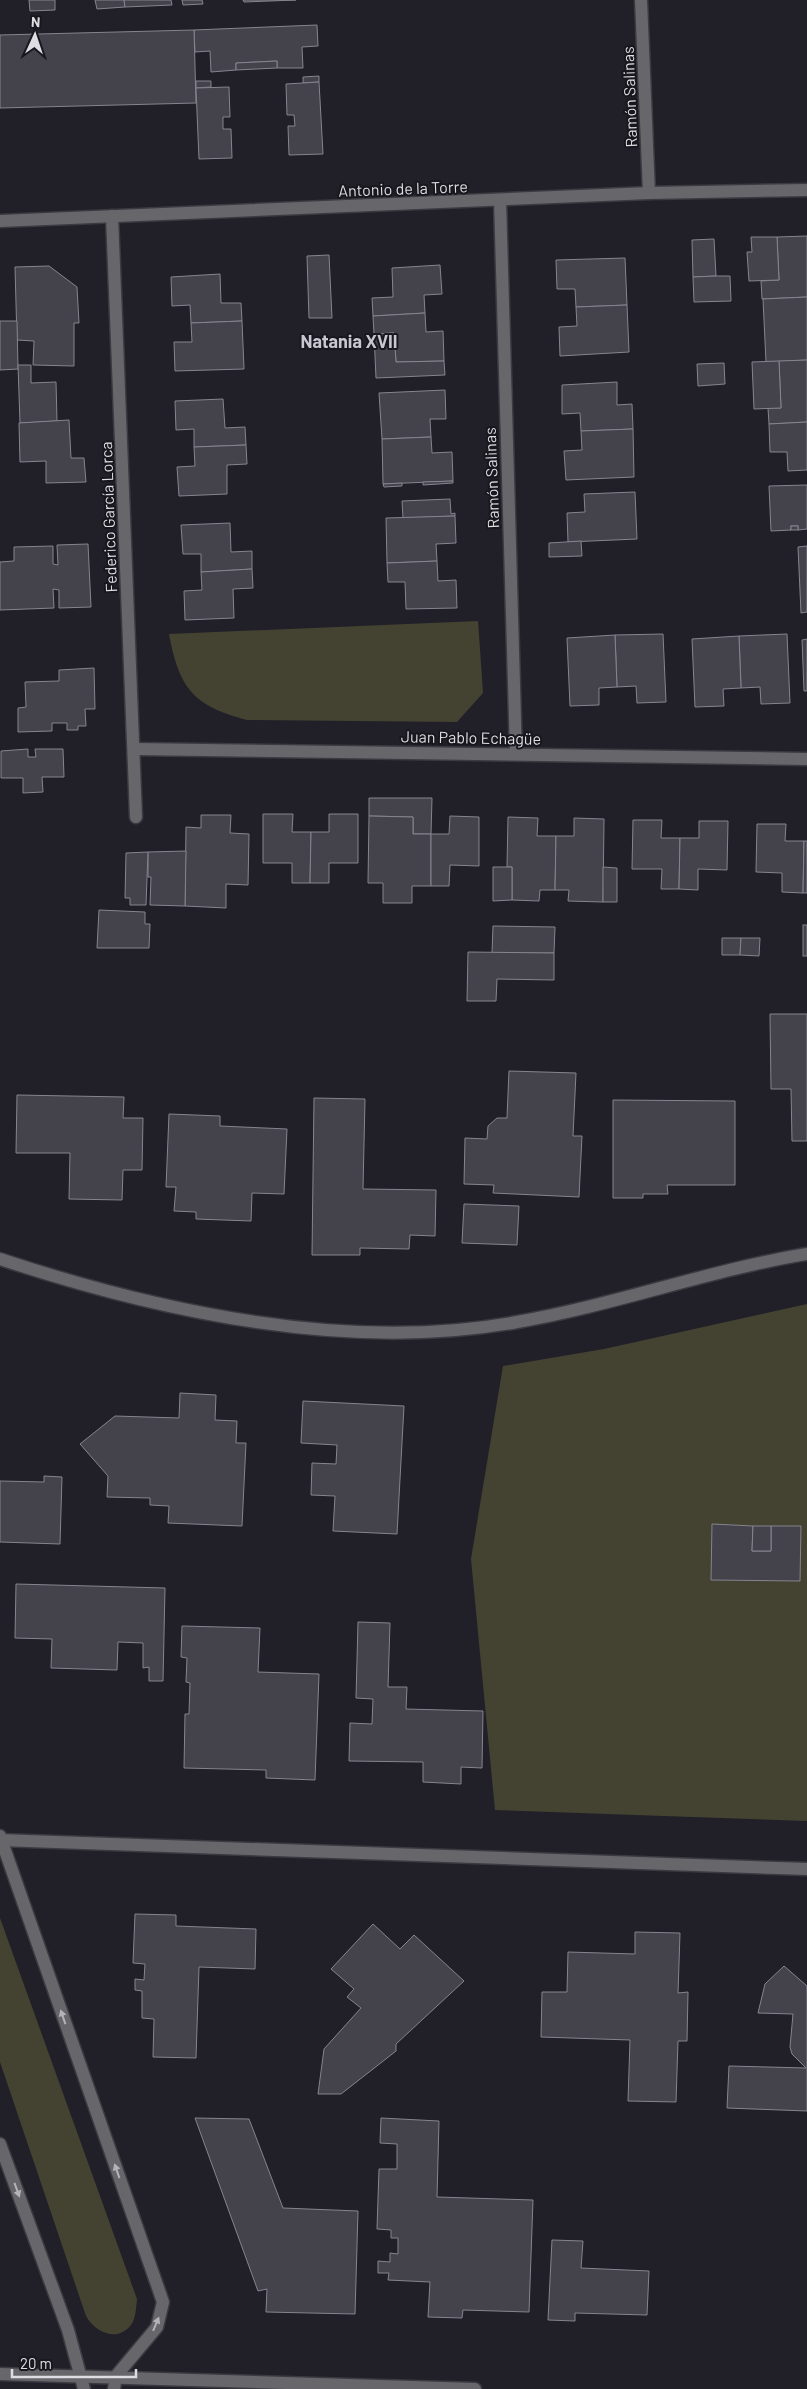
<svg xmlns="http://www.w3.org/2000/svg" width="807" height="2389" viewBox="0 0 807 2389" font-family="Barlow,sans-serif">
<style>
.green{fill:#444331}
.building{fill:#44424b;stroke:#86848e}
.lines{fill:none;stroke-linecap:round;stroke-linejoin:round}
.minor-casing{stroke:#3b3a42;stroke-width:15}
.minor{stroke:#67666b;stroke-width:12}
.oneway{fill:#b4b3b9}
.labels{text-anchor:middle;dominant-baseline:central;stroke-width:4;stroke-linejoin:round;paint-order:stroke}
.street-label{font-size:16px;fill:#dedde3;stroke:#18171e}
.neighbourhood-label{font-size:18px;font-weight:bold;fill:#c8c7d1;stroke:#18171e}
</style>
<rect width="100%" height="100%" fill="#212028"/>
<!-- green -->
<g class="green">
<path d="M 478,621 L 483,693 L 457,722 L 247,720 C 193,706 179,688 169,634 Z"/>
<polygon points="807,1304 807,1821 495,1810 471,1559 503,1366 604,1349"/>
<path d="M 0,1918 L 137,2299 C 136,2307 136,2318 131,2325 C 117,2343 95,2332 86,2316 L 0,2062 Z"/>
</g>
<!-- building -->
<g class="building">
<polygon points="29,0 55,0 55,10 30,11"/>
<polygon points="95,0 124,0 125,7 97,9"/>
<polygon points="124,0 171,0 172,5 125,7"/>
<polygon points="182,0 202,0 203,4 183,5"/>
<polygon points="243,0 296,0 244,2"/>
<polygon points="317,25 318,46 302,47 303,68 277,68 277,61 236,63 236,70 211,72 210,51 195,52 194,30"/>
<polygon points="194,30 196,103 0,108 0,35"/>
<polygon points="277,61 277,68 236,70 236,63"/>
<polygon points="319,76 319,82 303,83 303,77"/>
<polygon points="196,81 211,81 211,87 196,88"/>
<polygon points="319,82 323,154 289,155 288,126 295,126 294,115 287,115 286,84"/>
<polygon points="229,87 230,117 223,117 223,129 231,129 232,158 199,159 196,88"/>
<polygon points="807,236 807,297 762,299 761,281 779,280 777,237"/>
<polygon points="751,237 777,237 779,280 749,281 747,252 752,252"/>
<polygon points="714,239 716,276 693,277 692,240"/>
<polygon points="329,255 332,318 309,318 307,256"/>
<polygon points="625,258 627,305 576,307 575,289 557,289 556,260"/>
<polygon points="440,265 442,294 424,295 425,313 373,316 372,298 393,297 392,268"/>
<polygon points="49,266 77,287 79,323 74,323 74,366 33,365 34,341 17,340 15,267"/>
<polygon points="220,274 221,303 241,303 242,321 191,323 190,305 172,306 171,277"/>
<polygon points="716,276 730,276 731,301 694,302 693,277"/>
<polygon points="807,297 807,360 766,362 763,299"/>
<polygon points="627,305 629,352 560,356 559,327 577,326 576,307"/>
<polygon points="425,313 426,332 443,331 444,361 396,362 394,333 374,334 373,316"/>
<polygon points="0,321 17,321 18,369 0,370"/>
<polygon points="242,321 244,369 175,371 174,342 192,342 191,323"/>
<polygon points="394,333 396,362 444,361 445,375 376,378 374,334"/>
<polygon points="807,360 807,422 769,424 768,408 781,408 779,361"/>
<polygon points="779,361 781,408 754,409 752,362"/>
<polygon points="724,363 725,384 698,386 697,364"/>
<polygon points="18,365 31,365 31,383 56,382 57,421 20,423"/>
<polygon points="617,382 617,405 632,404 633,429 581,431 580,413 562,414 562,385"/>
<polygon points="445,390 446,419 430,419 431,437 382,439 379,393"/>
<polygon points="223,399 225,428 245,427 246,445 194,447 194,429 176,430 175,401"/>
<polygon points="69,420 71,458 84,458 86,482 46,483 46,461 20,462 19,423"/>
<polygon points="807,422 807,470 788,471 787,452 770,452 769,424"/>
<polygon points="633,429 634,477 566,480 564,451 582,450 581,431"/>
<polygon points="431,437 432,453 452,452 453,481 383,484 382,439"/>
<polygon points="246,445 247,464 227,465 227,494 179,496 177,467 195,466 194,447"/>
<polygon points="453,481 453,483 423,485 423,482"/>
<polygon points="402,483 402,486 384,487 383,484"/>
<polygon points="807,485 807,529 798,530 798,526 791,526 791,530 771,531 769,486"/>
<polygon points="635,492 637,539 568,542 567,513 585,512 584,494"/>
<polygon points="450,499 451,514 455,513 455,516 403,518 402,501"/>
<polygon points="455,516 456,543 436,544 437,561 387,563 386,518"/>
<polygon points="230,523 231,552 252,551 252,569 201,572 201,554 183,554 181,525"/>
<rect x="791" y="526" width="7" height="4"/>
<polygon points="581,541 582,556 549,557 549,543"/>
<polygon points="88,544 91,607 59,608 59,590 53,589 54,608 0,610 0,562 14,561 14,547 53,546 53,564 58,565 57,545"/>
<polygon points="807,546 807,612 801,613 798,547"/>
<polygon points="437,561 438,581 456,580 457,608 406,609 405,582 388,582 387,563"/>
<polygon points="252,569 253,588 233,589 234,618 185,620 184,591 202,590 201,572"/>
<polygon points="663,634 666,702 637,703 636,686 617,687 615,635"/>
<polygon points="787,634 790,703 761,704 760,687 741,688 739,636"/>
<polygon points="615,635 617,687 599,688 599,705 570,706 567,638"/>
<polygon points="739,636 741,688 723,689 724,706 695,707 692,639"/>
<polygon points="807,639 807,691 804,691 802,640"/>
<polygon points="94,668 95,709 85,709 86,726 78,726 78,730 67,730 67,723 52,723 52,731 18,732 18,708 26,707 25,682 59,681 59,670"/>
<polygon points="28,749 28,757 36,757 35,749 63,749 64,777 42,777 43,792 23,793 23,778 1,778 1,751"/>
<polygon points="369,798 432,798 431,834 413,834 413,817 369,816"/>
<polygon points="263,814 293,814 292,832 311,832 310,883 292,883 292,863 263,863"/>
<polygon points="329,814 358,814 358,863 329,863 329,883 310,883 311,832 329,832"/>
<polygon points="201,815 231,815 230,833 249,834 248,885 226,884 226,908 185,906 186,827 201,828"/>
<polygon points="369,816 413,817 413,834 431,834 431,886 412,886 412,903 383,903 383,883 368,883"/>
<polygon points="450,816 479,817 479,866 450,865 449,886 431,886 431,834 449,834"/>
<polygon points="508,817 538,818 537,836 556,836 555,890 540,890 539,901 512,900 512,867 507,867"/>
<polygon points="574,818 604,819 603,902 568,901 569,890 555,890 556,836 574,836"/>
<polygon points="633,820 662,820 661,838 680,838 679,889 661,889 662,869 632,869"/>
<polygon points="699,821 728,821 727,870 698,869 698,890 679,889 680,838 699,838"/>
<polygon points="757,824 786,824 785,841 804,841 803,893 782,892 782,873 756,872"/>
<polygon points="804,841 807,841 807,893 803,893"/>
<polygon points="186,851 185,906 150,905 151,877 148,877 148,852"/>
<polygon points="148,852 146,905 130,905 130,898 125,898 126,853"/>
<polygon points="493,867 512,867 512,900 493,901"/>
<polygon points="603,867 617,868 617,902 603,902"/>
<polygon points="99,910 145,912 145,924 150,924 149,948 97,948"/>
<rect x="803" y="925" width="4" height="31"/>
<polygon points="493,926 555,927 554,953 492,953"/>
<polygon points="722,938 741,938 740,955 722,955"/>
<polygon points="741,938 760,938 759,956 740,955"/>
<polygon points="468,952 554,953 554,980 497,979 496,1001 467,1001"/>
<polygon points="770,1014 807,1014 807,1141 792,1141 791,1089 771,1089"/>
<polygon points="509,1071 576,1073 573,1136 582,1136 579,1197 493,1193 494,1185 464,1184 465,1138 487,1139 488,1126 497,1118 507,1118"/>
<polygon points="17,1095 124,1097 123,1118 143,1118 142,1170 123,1170 122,1200 69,1199 70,1153 16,1153"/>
<polygon points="314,1098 365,1099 363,1189 436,1190 435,1236 410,1235 409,1249 360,1248 360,1255 312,1255"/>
<polygon points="613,1100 735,1101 735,1185 667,1185 668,1194 643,1194 643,1198 613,1198"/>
<polygon points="169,1114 220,1116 220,1126 287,1129 284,1194 252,1193 251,1221 196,1219 196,1212 174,1211 176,1187 166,1187"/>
<polygon points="464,1204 519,1206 517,1245 462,1243"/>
<polygon points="180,1393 216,1395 215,1420 237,1421 236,1443 246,1443 242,1526 168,1523 169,1506 150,1505 150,1498 107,1497 108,1476 80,1444 115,1416 179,1418"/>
<polygon points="303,1401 404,1406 397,1534 333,1531 335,1496 311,1495 312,1463 336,1464 337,1445 301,1443"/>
<polygon points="44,1476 62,1477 60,1544 0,1542 0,1481 44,1482"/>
<polygon points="712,1524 753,1526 752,1551 771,1551 771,1526 801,1526 800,1581 711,1580"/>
<polygon points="753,1526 771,1526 771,1551 752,1551"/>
<polygon points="16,1584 165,1588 163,1681 149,1681 149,1667 143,1668 143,1643 118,1642 117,1670 51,1668 52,1639 15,1638"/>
<polygon points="358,1622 390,1623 388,1687 407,1687 406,1709 483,1711 482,1768 461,1767 461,1784 423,1782 423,1762 349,1761 350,1723 372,1724 373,1699 356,1698"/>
<polygon points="182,1626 260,1628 258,1672 319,1674 315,1780 266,1778 266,1770 184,1768 185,1714 189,1714 190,1683 186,1682 187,1658 181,1657"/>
<polygon points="135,1914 176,1915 176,1926 256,1929 255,1969 199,1967 196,2058 153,2057 154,2019 142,2018 142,1991 135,1990 135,1979 144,1980 145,1964 133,1963"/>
<polygon points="373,1924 400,1949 414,1935 464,1981 396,2044 396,2051 341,2094 318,2094 324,2049 361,2008 347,1997 354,1989 331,1969"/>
<polygon points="635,1932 680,1933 678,1993 688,1992 687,2041 678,2041 676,2102 628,2101 630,2040 541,2037 542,1992 567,1992 568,1952 635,1954"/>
<polygon points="784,1966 807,1986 807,2111 727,2108 729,2066 806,2068 792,2054 790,2047 793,2014 758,2013 765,1984"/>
<polygon points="195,2118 249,2119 283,2208 358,2211 355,2314 266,2312 267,2289 258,2291"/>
<polygon points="381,2118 439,2121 437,2197 533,2200 529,2312 463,2310 462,2318 428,2317 430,2282 388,2280 389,2273 378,2273 378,2261 390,2262 390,2253 398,2254 398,2238 391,2238 391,2230 377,2229 379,2169 397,2169 397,2144 380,2143"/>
<polygon points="552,2240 583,2241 581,2268 649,2271 647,2315 575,2313 575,2321 548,2320"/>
</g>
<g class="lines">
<!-- minor casing -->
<g class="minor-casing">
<g id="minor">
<polyline points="641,0 649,193"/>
<polyline points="500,200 516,754"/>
<polyline points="112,216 136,817"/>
<polyline points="0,221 649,193 807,190"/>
<polyline points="134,749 807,759"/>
<path d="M 0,1259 C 160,1312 349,1353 517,1322 C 615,1305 709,1270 807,1254"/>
<polyline points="0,1836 163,2302 157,2327 116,2376 114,2389"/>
<polyline points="0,1840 807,1869"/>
<polyline points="0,2144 68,2330 84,2389"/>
<polyline points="0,2374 475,2389"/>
</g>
</g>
<!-- minor -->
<use href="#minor" class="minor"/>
</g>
<!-- one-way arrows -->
<defs><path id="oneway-solid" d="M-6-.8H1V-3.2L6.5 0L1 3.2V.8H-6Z" transform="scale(1.25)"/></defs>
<g class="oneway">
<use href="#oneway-solid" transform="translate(63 2017) rotate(-109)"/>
<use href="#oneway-solid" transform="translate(117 2171) rotate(-109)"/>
<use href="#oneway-solid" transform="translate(17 2190) rotate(70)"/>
<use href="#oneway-solid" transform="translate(156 2324) rotate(-67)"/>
</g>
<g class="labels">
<!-- street labels -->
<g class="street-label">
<text transform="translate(629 97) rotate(-92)">Ramón Salinas</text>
<text transform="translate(403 188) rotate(-2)">Antonio de la Torre</text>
<text transform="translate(491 478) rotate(-92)">Ramón Salinas</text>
<text transform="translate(108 517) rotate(-92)">Federico García Lorca</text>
<text transform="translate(471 737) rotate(1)">Juan Pablo Echagüe</text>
</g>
<!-- neighbourhood labels -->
<g class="neighbourhood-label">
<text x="349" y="341">Natania XVII</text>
</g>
</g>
<!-- north arrow -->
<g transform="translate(35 35) rotate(3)" stroke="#18171e" stroke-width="4" paint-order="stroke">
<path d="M0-4L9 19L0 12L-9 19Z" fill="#dedde3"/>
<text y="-8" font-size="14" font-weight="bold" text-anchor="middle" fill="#dedde3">N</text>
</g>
<!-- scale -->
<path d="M12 2369v8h124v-8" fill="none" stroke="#dedde3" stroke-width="2.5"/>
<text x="20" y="2369" font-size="15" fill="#dedde3" stroke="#18171e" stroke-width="4" paint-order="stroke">20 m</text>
</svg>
